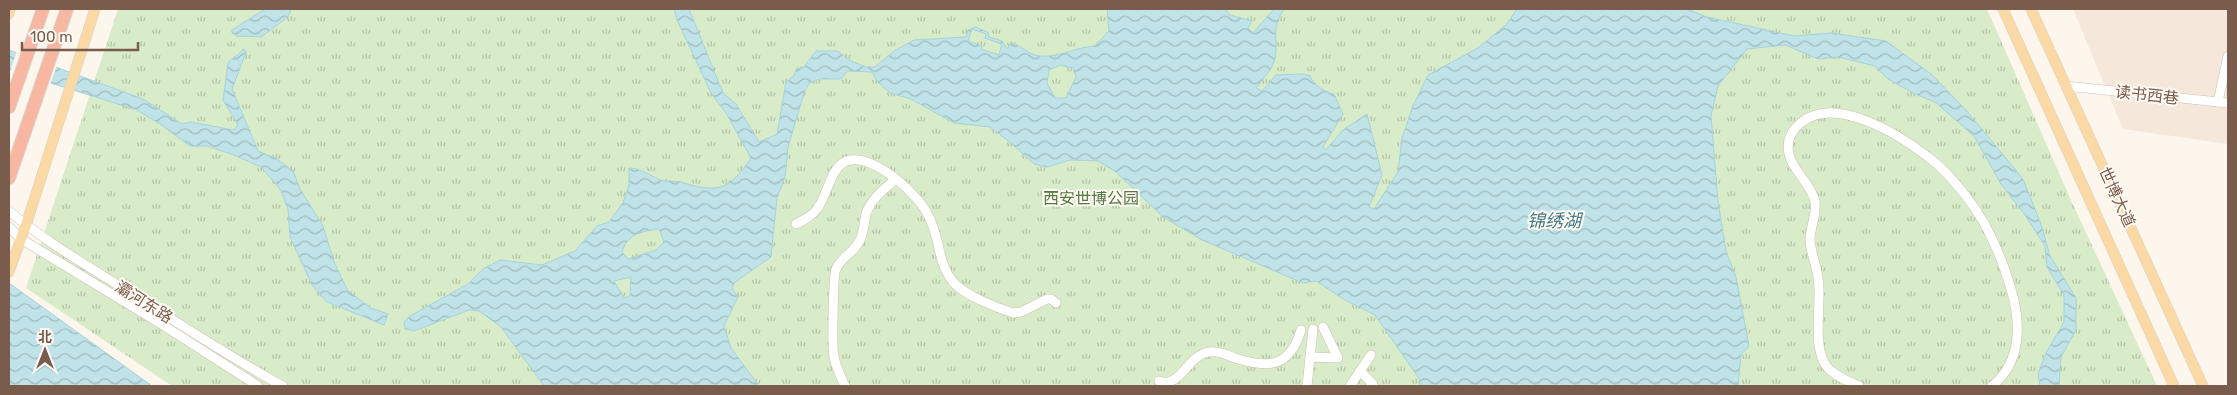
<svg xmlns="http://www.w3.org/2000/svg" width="2237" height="395" viewBox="0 0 2237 395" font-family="Rubik,'Noto Sans SC',sans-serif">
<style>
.residential{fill:#f5e8da}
.park{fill:url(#park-tufts)}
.water{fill:url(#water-waves);stroke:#a5d3da;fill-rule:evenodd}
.pier{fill:#fdf6ec}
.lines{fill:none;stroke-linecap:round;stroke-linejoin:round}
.minor-casing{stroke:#d1beb0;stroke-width:10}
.major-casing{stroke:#dad1cd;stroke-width:11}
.highway-casing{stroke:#dad1cd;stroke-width:14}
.minor{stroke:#fff;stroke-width:9}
.major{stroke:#fbd9a5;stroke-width:10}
.highway{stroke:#f7b7a3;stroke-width:12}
.labels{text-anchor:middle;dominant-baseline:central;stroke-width:4;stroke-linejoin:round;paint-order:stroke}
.street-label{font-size:16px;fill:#7a5c4d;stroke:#fffaf3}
.park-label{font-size:16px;fill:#537a41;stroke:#fffaf3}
.water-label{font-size:18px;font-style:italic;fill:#437c86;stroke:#fffaf3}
</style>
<defs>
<pattern id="park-tufts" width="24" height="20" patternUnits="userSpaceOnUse" patternTransform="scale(1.25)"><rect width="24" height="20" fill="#d8ecc9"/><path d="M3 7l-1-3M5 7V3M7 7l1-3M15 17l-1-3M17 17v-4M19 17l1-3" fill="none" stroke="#b4c2a5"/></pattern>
<pattern id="water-waves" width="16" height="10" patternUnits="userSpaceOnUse" patternTransform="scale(1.25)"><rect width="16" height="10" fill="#bfe3e8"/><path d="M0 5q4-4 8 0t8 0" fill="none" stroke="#a0bbbe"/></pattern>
</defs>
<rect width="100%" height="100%" fill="#fdf6ec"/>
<!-- residential -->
<polygon class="residential" points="2073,9 2228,9 2228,144 2123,129"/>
<!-- park -->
<polygon class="park" points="118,9 1987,9 2070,198 2157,386 172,386 26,288"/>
<!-- water -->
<g class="water">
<polygon points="265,9 291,9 288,17 261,37 237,36 232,33 232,30"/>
<path d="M 674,9 L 689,9 L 723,93 L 736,104 L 759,142 L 777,134 L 786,82 L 794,76 L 796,69 L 803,68 L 816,51 L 838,51 L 849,60 L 866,67 L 875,67 L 894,51 L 914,40 L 966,37 L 968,30 L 975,27 L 988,32 L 989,37 L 1002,41 L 1007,49 L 1011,43 C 1022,45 1028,55 1040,56 C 1059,58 1076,47 1095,46 L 1109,31 L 1107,9 L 1225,9 L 1230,15 L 1252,21 L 1248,28 L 1253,33 L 1274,9 L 1284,9 C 1270,30 1279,37 1275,58 C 1273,70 1263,78 1256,88 L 1262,91 L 1276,75 L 1304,74 L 1310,76 C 1314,85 1324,92 1334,94 L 1343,114 L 1323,147 L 1326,150 L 1343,130 L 1367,114 L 1382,175 L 1369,207 L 1374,209 L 1398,172 L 1402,138 L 1413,106 L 1428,75 L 1478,48 L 1507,24 L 1517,9 L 1686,9 L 1707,17 L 1794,36 L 1831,33 L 1886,41 L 1931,74 L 1966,110 L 2023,179 L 2042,227 L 2050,256 L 2076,298 L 2076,330 L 2061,357 L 2059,386 L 2040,386 L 2038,374 L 2046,353 L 2064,322 L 2064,295 L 2047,267 L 2045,246 L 2025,215 L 2001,184 L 1974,136 L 1935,102 L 1915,94 L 1888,79 L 1875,66 L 1838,57 L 1818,59 L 1785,45 L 1747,49 L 1718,86 L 1711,116 L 1718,201 L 1726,251 L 1736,277 L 1749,346 L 1741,355 L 1738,386 L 1420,386 L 1420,380 L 1375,315 L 1345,300 L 1316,281 L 1303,283 L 1202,240 L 1163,217 L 1116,172 L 1098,161 L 1070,160 L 1047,167 L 1034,164 L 1011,143 L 990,127 L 954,123 L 911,99 L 890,93 L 877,81 L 872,72 L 847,71 L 841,79 L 820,79 L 809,83 L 804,93 L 788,147 L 785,177 L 777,198 L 771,257 L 735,282 L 732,288 L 738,297 L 724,326 L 731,348 L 759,386 L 544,386 L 501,327 L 479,311 L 469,310 L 414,331 L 405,329 L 404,322 L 410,316 L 468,284 L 483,269 L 500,260 L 542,265 L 575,251 L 597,226 L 609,222 L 623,203 L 629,185 L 629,168 C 641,168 650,176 661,180 C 669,183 677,180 684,183 C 721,194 730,188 751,158 L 726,113 L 711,93 L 677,20 ZM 972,29 L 986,34 L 985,38 L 1002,44 L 999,55 L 981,49 L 982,46 L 968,41 ZM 1060,65 L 1073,68 L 1076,77 L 1066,98 L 1055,98 L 1047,83 L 1049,70 ZM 659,229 L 664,242 L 656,250 L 628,259 L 622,252 C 627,234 642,231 659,229 ZM 631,277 L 630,296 L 624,298 L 614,281 Z"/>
<path d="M 243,49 L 246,51 L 245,55 L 232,89 L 258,151 L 277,159 L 293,171 L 300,189 L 323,226 L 334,262 L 348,291 L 371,308 L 388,314 L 384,325 L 327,302 L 312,285 L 290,237 L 288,209 L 280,189 L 261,167 L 234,155 L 207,146 L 190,146 L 160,124 L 137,110 L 9,70 L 9,50 L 143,99 L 182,124 L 191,122 L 234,130 L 238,125 L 223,100 L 228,63 C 232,57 239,56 243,49 Z"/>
<polygon points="9,283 152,386 9,386"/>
</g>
<!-- pier -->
<polygon class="pier" points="17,50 57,65 50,85 10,72"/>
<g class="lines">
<!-- minor casing -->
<g class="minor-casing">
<g id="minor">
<polyline points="2066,86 2228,103"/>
<polyline points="2218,102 2228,56"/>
<path d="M 9,211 C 45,241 86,265 126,290 C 178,323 229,357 283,386"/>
<path d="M 796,224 C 804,220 812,216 817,209 C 828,196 830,164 850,160 C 876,156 918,194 928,215 C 940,236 937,262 953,282 C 964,295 997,308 1013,313 L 1021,312 L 1047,299 L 1051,299 L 1056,303"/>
<polyline points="9,227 21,239 166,327 258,386"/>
<polyline points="1310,357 1338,358 1323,327"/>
<polyline points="1360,371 1373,384 1371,386"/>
<path d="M 1159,381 C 1179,389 1187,358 1205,353 C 1215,349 1226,355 1235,358 C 1269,369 1290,367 1301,330"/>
<path d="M 845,386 C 841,377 836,367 834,357 C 832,351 833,274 836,269 C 841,257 854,253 860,240 C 864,232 864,223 866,214 C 870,200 885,188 896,179"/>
<polyline points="1307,386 1313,329"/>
<polyline points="1350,386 1371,355"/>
<path d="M 1859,386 C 1849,382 1838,377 1830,370 C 1812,355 1820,311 1819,290 C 1819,280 1817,270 1814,260 C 1812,253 1810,245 1810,238 C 1811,226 1817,213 1815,201 C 1809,178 1783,165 1789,140 C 1791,133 1796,126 1802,122 C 1836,95 1900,135 1928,157 C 1942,167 1954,181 1965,195 C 1988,223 2001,255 2011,289 C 2021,323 2022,362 1992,386"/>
</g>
</g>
<!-- major casing -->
<g class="major-casing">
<g id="major">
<polyline points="2003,9 2174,386"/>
<polyline points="2031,9 2203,386"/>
<polyline points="9,14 10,9"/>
<polyline points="9,272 26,225 95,9"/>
</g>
</g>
<!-- highway casing -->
<g class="highway-casing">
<g id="highway">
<polyline points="9,107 43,9"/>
<polyline points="9,178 67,9"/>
</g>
</g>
<!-- minor -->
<use href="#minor" class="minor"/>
<!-- major -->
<use href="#major" class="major"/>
<!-- highway -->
<use href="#highway" class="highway"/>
</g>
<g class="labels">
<!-- street labels -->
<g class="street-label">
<text transform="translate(2147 95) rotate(6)">读书西巷</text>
<text transform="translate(2117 197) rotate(65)">世博大道</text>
<text transform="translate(144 302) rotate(32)">灞河东路</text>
</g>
<!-- park labels -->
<g class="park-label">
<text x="1091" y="198">西安世博公园</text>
</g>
<!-- water labels -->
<g class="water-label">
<text x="1554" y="221">锦绣湖</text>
</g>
</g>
<!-- border -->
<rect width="2237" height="395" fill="none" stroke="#7a5c4d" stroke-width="20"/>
<!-- north arrow -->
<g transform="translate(45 350)" stroke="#fffaf3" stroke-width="4" paint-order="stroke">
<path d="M0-4L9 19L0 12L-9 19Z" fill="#7a5c4d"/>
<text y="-8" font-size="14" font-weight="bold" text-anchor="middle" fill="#7a5c4d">北</text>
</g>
<!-- scale -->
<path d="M22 42v8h116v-8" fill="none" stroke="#7a5c4d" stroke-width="2.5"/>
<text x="30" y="42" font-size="15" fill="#7a5c4d" stroke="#fffaf3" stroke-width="4" paint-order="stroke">100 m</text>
</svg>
